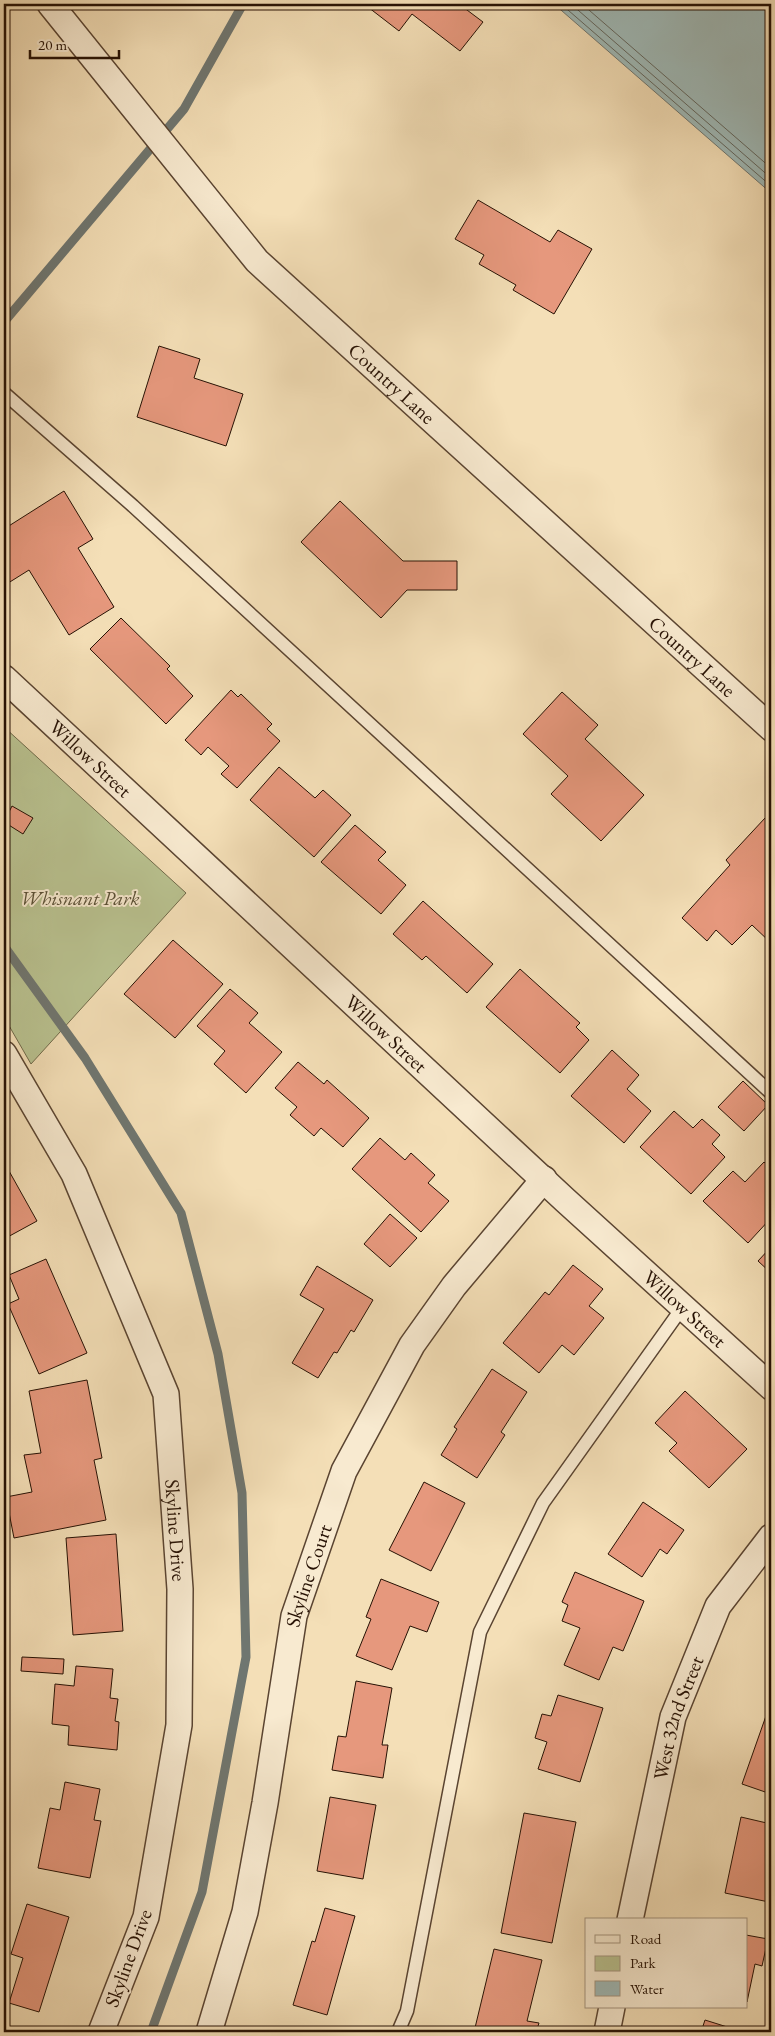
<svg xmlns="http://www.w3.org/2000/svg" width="775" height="2036" viewBox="0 0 775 2036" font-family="'EB Garamond',serif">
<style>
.green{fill:#b9c290;stroke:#706a4a}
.water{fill:#9fbab8;stroke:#6f7670}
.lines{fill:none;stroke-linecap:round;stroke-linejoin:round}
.shore{stroke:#62665e;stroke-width:1}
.stream{stroke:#6f7670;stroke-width:9}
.building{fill:#e6987d;stroke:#261104}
.lane-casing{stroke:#5a4431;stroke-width:15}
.street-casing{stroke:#5a4431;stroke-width:28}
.lane{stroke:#f8ead0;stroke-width:12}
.street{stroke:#f8ead0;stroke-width:25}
.labels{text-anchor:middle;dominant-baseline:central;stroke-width:4;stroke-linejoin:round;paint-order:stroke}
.street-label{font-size:20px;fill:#261104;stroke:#f8ead0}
.park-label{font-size:20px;font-style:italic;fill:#594f35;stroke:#f8ead0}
</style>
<rect width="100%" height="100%" fill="#f4dfb7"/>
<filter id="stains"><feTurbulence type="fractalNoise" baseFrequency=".004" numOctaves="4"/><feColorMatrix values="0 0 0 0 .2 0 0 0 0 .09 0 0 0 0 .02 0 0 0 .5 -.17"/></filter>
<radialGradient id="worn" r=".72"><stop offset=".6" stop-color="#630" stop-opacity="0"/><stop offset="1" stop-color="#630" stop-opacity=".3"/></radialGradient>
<!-- green -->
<polygon class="green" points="4,727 186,893 31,1064 4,1017"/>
<!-- water -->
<polygon class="water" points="554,4 771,4 771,193"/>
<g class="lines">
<!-- shore -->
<g class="shore">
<polyline points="561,4 771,186"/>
<polyline points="571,4 771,178"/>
<polyline points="582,4 771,168"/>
</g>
<!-- stream -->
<g class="stream">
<polyline points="4,322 184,109 243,4"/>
<polyline points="4,946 85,1058 181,1213 218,1354 242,1493 246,1657 202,1892 151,2032"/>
</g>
</g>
<!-- building -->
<g class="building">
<polygon points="364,4 459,4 483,22 460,51 412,14 399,31"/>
<polygon points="478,200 550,242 558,230 592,249 554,314 513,290 516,285 479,264 484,255 455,239"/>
<polygon points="159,346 200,359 194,378 243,394 226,446 137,417"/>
<polygon points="64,491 93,539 78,548 114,607 69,635 29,570 5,585 4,582 4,529"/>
<polygon points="340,501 403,561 457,561 457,590 407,590 381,618 301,542"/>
<polygon points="121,618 170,666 167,669 193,696 166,724 90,649"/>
<polygon points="231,690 238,697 241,694 272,724 267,729 280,741 237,788 221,774 229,766 208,747 201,755 185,740"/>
<polygon points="562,692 598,725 585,739 644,795 601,841 551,794 568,776 523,734"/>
<polygon points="279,767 315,798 323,790 351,815 314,857 250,800"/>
<polygon points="12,806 33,818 23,834 4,822"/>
<polygon points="765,818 771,824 771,943 752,925 732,945 716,930 707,941 682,918 730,865 726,860"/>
<polygon points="355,825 386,852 378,860 406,885 381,914 321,862"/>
<polygon points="423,901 493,964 467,993 426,956 422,960 393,934"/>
<polygon points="173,940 223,984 175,1038 124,994"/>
<polygon points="520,969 580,1023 576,1027 589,1040 560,1073 486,1007"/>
<polygon points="230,989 258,1013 249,1023 282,1052 246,1093 214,1064 225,1051 197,1026"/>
<polygon points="612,1050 639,1075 627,1089 651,1111 624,1143 571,1096"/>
<polygon points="298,1062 324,1084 327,1080 369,1118 343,1147 321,1128 314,1136 290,1115 297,1107 275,1088"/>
<polygon points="743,1081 768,1105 744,1131 718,1107"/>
<polygon points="674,1111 693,1128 702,1119 720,1135 712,1144 725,1157 691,1194 640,1147"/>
<polygon points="380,1138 405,1160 411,1153 435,1175 428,1183 449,1201 421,1232 352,1169"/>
<polygon points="4,1162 37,1221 4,1239"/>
<polygon points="764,1162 771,1169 771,1218 748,1243 703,1201 733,1171 745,1182"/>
<polygon points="390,1214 417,1238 390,1267 364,1244"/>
<polygon points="771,1247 771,1273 758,1261"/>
<polygon points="46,1259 87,1353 39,1374 8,1304 19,1299 9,1275"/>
<polygon points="573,1265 603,1289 589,1306 604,1318 574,1355 562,1345 539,1373 503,1343 545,1292 549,1295"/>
<polygon points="317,1266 373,1300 354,1332 351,1330 337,1353 334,1352 318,1378 292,1363 324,1309 300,1295"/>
<polygon points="492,1369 527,1392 501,1432 505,1435 477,1478 441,1455 457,1429 454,1427"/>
<polygon points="87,1380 102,1458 94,1460 106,1520 14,1538 6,1497 32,1492 24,1455 41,1453 29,1391"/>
<polygon points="685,1391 747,1449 709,1488 669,1451 677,1443 655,1423"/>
<polygon points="424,1482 465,1503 431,1571 389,1550"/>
<polygon points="643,1502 684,1530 667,1554 660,1549 642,1577 608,1554"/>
<polygon points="116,1534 123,1631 73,1635 66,1538"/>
<polygon points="575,1572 644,1601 623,1651 613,1647 599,1680 564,1665 580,1628 562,1621 568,1605 562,1602"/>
<polygon points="381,1579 439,1602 427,1632 410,1626 392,1670 356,1656 371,1619 366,1617"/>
<polygon points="22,1657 64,1659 63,1674 21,1671"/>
<polygon points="76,1666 113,1669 110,1698 118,1699 115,1721 119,1722 117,1750 68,1745 69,1726 52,1724 55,1684 74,1686"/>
<polygon points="356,1681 392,1688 382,1745 388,1745 383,1778 332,1770 338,1736 346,1737"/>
<polygon points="558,1695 603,1708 580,1782 538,1769 547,1742 535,1738 542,1714 551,1716"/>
<polygon points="767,1713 771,1715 771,1794 742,1784"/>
<polygon points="65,1782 100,1789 94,1820 101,1821 90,1878 38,1868 50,1808 60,1810"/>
<polygon points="330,1797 376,1805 363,1879 317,1871"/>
<polygon points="524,1813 576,1822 552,1943 501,1933"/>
<polygon points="741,1817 771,1824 771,1889 769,1902 725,1893"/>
<polygon points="27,1904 69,1917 39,2012 9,2003 23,1958 11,1954"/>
<polygon points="325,1908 355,1916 327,2015 293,2005 312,1941 315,1942"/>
<polygon points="746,1935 768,1939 762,1966 755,1964 747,2002"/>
<polygon points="494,1949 542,1960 527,2021 539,2023 536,2032 474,2032"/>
<polygon points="705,2020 740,2031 739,2032 701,2032"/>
</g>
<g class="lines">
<!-- lane casing -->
<g class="lane-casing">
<g id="lane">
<polyline points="4,393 133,506 771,1093"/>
<polyline points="398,2032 407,2011 480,1632 543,1503 682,1308"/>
</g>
</g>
<!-- street casing -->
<g class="street-casing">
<g id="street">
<path id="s1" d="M 50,4 L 257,261 L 771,728"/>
<path id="s2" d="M 4,678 L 565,1200 L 771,1387"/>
<path id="s3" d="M 4,1054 L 74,1174 L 166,1394 L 180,1589 L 179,1725 L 146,1917 L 101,2032"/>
<path id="s4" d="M 630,1920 L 673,1717 L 718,1606 L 771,1537"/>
<path id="s5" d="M 209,2032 L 245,1912 L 265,1803 L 294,1616 L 344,1471 L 412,1345 L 454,1286 L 544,1179"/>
<polyline points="607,2032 612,2007"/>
</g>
</g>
<!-- lane -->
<use href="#lane" class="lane"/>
<!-- street -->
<use href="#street" class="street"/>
</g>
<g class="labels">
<!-- street labels -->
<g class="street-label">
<text stroke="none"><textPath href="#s1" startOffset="512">Country Lane</textPath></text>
<text stroke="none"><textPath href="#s1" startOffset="918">Country Lane</textPath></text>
<text stroke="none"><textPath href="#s2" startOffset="118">Willow Street</textPath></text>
<text stroke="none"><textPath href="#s2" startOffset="522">Willow Street</textPath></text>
<text stroke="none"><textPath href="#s2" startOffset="928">Willow Street</textPath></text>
<text stroke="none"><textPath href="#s3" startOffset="514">Skyline Drive</textPath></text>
<text stroke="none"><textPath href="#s5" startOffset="468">Skyline Court</textPath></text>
<text stroke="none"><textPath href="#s4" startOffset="208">West 32nd Street</textPath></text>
<text transform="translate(128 1958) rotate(-70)">Skyline Drive</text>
</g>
<!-- park labels -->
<g class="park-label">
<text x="80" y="898">Whisnant Park</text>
</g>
</g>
<!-- margin -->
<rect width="775" height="2036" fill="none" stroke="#f4dfb7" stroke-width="20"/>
<rect x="5" y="5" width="765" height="2026" fill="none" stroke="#261104" stroke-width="2.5"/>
<rect x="10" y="10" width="755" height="2016" fill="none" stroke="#261104"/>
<!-- legend -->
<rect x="585" y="1918" width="162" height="90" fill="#f8ead0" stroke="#a4937e"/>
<rect x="595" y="1935" width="25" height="8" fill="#f8ead0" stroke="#a4937e"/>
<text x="630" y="1944" font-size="15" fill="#261104">Road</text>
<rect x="595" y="1956" width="25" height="15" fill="#b9c290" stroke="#a4937e"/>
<text x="630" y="1968" font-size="15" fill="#261104">Park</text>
<rect x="595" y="1981" width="25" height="15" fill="#9fbab8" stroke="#a4937e"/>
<text x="630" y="1994" font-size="15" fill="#261104">Water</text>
<!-- scale -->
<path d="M30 50v8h89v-8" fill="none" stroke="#261104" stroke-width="2.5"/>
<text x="38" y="50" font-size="15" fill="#261104" stroke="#f8ead0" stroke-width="4" paint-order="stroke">20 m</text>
<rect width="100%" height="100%" filter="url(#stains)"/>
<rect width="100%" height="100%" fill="url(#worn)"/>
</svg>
